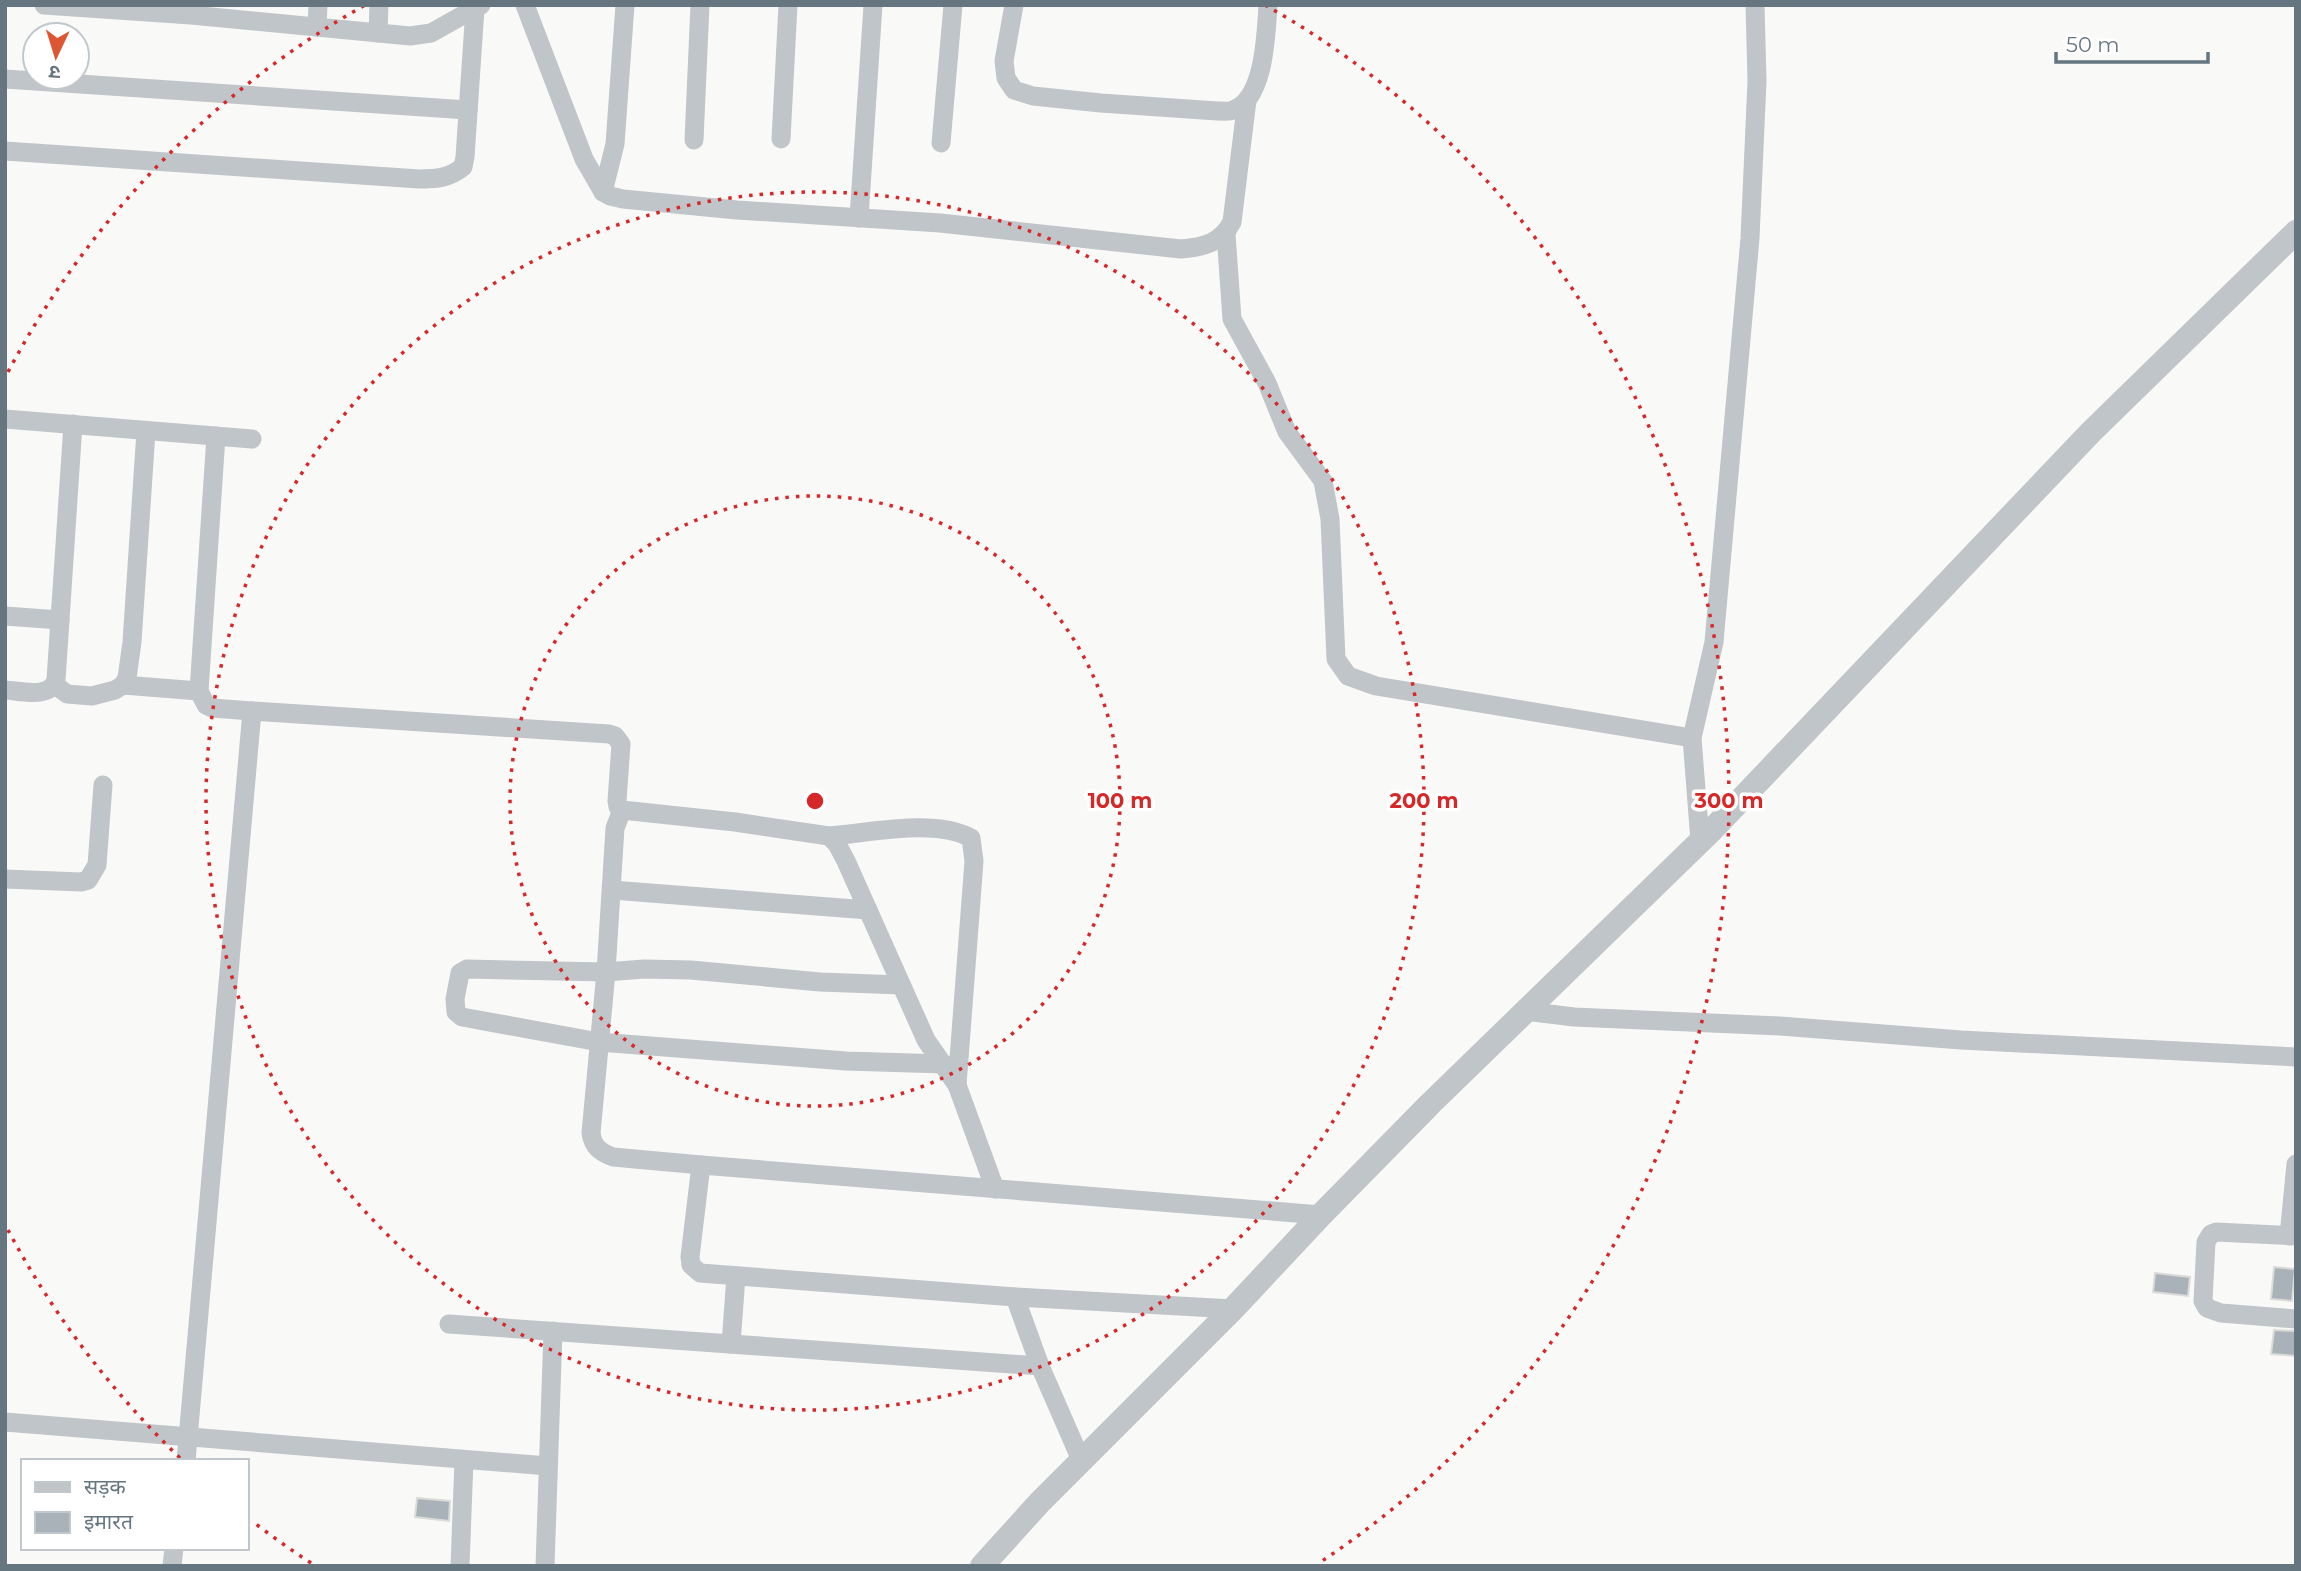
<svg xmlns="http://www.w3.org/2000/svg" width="2301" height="1571" viewBox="0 0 2301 1571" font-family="Montserrat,'Noto Sans Devanagari',sans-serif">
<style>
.building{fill:#a9b2b8;stroke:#dbdbd9;stroke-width:2}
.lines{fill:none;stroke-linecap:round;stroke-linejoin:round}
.minor{stroke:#c0c5c9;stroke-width:19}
.tertiary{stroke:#c0c5c9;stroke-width:24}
.ring{fill:none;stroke:#d62828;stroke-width:3.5;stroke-dasharray:3.5 7}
.centre{fill:#d62828;stroke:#fff;stroke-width:3.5}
.ring-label{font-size:21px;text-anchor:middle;font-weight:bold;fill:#d62828;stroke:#fff;stroke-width:7;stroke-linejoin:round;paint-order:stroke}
</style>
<rect width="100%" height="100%" fill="#f9f9f7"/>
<!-- building -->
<g class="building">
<polygon points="2274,1267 2295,1269 2292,1301 2271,1299"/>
<polygon points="2155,1273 2190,1277 2188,1296 2153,1292"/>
<polygon points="2274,1330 2296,1331 2296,1356 2271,1354"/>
<polygon points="417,1498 450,1501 449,1521 415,1517"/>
</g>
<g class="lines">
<!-- minor -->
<g class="minor">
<polyline points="44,5 191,15 410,36 431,33 481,5"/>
<path d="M 525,5 L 584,159 L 603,192 L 610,196 L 623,199 L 737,210 L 940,223 L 1181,249 C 1204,247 1221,243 1232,222 L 1247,100"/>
<path d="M 1014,5 L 1004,61 L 1006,78 L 1014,90 L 1033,96 L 1101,103 L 1217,111 C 1221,111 1229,112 1233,110 C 1265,99 1266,33 1268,5"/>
<polyline points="317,27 318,5"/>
<polyline points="378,33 379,5"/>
<polyline points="5,79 468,110"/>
<polyline points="781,139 788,5"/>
<polyline points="694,140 700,5"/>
<polyline points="941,143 953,5"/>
<path d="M 5,151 L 419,179 C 437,179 449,178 463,167 L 465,157 L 475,8"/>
<polyline points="603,192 615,144 625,5"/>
<polyline points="859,218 873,5"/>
<polyline points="1226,234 1232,319 1267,383 1287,432 1323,481 1330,519 1336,659 1348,676 1376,686 1692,738 1700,841"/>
<polyline points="5,419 252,439"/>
<polyline points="216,436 199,691 206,705 212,708 252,711 609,734 615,736 621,744 617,801 618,807 622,810 735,822 829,836 837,844 846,861 926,1040 957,1085 995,1189"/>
<polyline points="5,616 60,620"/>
<polyline points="55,685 67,694 92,696 115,690 123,685 127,678 132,642 146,431"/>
<polyline points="123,685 199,691"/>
<path d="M 5,690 C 21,691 50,699 56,680 L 73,424"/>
<polyline points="1692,738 1714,642 1750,238 1757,81 1755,5"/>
<path d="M 622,810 L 615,828 L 606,972 L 591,1133 C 593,1147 600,1152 613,1157 L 701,1165 L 1321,1215"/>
<path d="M 829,836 C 870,833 934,818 971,838 L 974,861 L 957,1085"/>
<polyline points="5,879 81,882 88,880 97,865 103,785"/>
<polyline points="612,890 868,910"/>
<polyline points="901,985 820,982 691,970 644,969 606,972 467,969 460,973 455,999 456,1012 462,1017 599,1042 846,1061 944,1064"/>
<polyline points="1525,1011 1574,1017 1780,1026 1961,1040 2296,1057"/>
<polyline points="701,1165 690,1257 691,1265 700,1273 1015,1297 1233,1309"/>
<polyline points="2289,1236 2296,1164"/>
<polyline points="2296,1236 2216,1232 2211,1234 2206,1242 2203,1301 2207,1308 2221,1313 2296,1319"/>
<polyline points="1015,1297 1040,1366 1081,1460"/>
<polyline points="449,1324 1040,1366"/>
<polyline points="731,1344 736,1276"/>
<polyline points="5,1422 548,1466"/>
<polyline points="186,1461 252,711"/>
<polyline points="172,1566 174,1548"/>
<polyline points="460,1566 464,1460"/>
<polyline points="545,1566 553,1331"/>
</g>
<!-- tertiary -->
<polyline class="tertiary" points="982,1566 1040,1502 1233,1309 1321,1215 1430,1104 1710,832 2091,432 2296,232"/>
</g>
<!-- distance rings -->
<g class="ring">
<circle cx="815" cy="801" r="305"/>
<circle cx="815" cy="801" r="609"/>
<path d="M311 1563A914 914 0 0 1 252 1521M180 1458A914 914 0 0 1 8 1230M8 372A914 914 0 0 1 365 5M1265 5A914 914 0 0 1 1319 1563"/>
</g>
<circle cx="815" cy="801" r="10" class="centre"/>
<g class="ring-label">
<text x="1120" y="808">100 m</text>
<text x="1424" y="808">200 m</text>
<text x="1729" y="808">300 m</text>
</g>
<!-- border -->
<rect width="2301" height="1571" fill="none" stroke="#657681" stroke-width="14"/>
<!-- legend -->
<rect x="21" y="1459" width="228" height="91" fill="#ffffff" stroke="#c1c8cd" stroke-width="2"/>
<rect x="35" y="1482" width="35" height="10" fill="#c0c5c9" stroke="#c1c8cd" stroke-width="2"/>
<text x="84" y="1494" font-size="21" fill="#657681">सड़क</text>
<rect x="35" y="1512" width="35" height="21" fill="#a9b2b8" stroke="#c1c8cd" stroke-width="2"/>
<text x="84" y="1529" font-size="21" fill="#657681">इमारत</text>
<!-- north arrow -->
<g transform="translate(56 56) rotate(184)"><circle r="33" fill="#ffffff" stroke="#c1c8cd" stroke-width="2"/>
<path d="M0-5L12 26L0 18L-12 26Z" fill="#dd5634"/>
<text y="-10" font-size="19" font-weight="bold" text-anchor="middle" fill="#657681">उ</text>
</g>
<!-- scale -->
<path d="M2056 52v10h152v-10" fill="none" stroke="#657681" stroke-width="3.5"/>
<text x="2066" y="52" font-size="21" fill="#657681" stroke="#ffffff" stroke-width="5" paint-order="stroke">50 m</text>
</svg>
